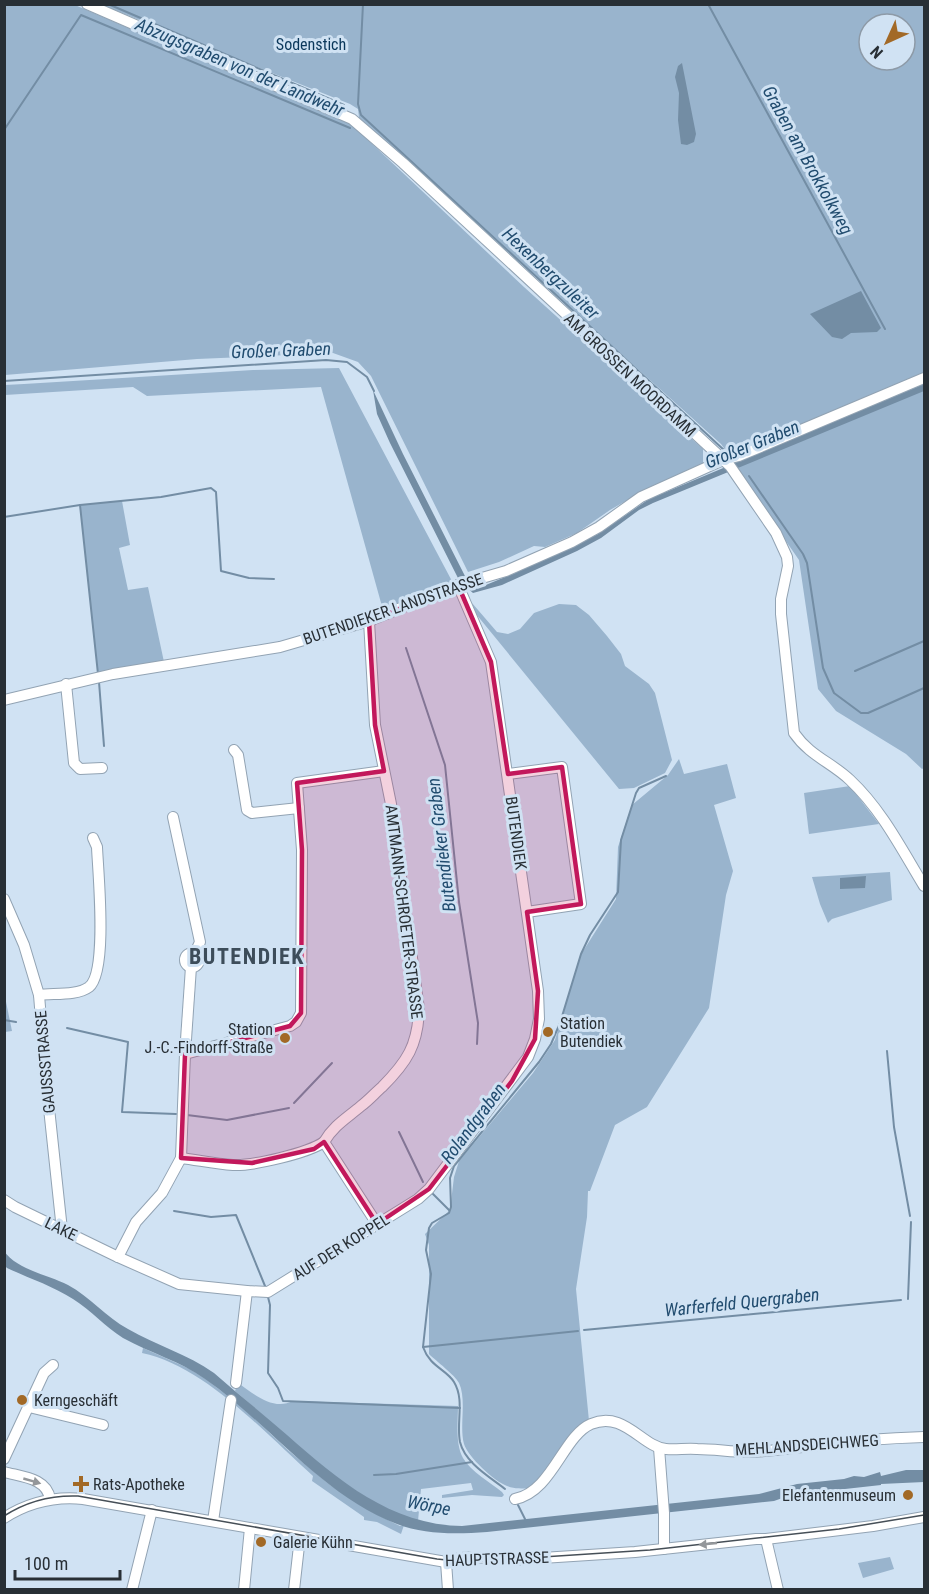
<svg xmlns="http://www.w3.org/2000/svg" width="929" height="1594" viewBox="0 0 929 1594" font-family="'Roboto Condensed',sans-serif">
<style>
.green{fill:#99b4cd;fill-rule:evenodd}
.water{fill:#738da4}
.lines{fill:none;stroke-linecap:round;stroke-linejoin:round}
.stream{stroke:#738da4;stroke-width:2}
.minor-casing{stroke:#92a3b3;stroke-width:12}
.minor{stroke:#fff;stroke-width:10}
.tram{stroke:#464f57;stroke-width:1.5}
.oneway{fill:#94979a}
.marked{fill:#c2185b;fill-opacity:0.2;stroke:#c2185b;stroke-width:4.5;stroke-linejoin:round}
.poi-dot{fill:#a26926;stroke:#d0e2f3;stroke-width:2}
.labels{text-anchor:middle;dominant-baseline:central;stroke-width:6;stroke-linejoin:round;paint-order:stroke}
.park-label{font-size:16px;fill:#0a375a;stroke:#d0e2f3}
.street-label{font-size:16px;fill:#282f35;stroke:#d0e2f3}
.poi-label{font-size:16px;fill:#282f35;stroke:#d0e2f3;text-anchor:start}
.water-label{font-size:18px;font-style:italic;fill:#214c6f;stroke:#d0e2f3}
.district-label{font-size:22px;font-weight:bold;letter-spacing:1.5px;fill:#3d4d5a;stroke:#d0e2f3}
</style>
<rect width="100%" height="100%" fill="#d0e2f3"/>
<!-- green -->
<g class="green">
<polygon points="5,5 75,5 351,124 524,287 703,449 703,464 650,487 610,510 577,533 545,547 534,546 499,562 468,572 371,376 358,362 333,353 197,359 5,375"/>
<path d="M 102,5 L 924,5 L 924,768 L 922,769 L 906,754 L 836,711 L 818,689 L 799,560 L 736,469 L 739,468 L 721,444 L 359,118 L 358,109 L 350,104 ZM 869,24 L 905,24 L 905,60 L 869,60 Z"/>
<polygon points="339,368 453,583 383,610 321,387 147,396 133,387 5,395 5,385 24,384 253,370"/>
<polygon points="122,501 130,545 119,548 128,590 148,587 164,662 98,674 80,505"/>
<polygon points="472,603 497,632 508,634 520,629 534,613 559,604 576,605 589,615 607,636 621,654 625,666 649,684 655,693 672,760 665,773 634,788 619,789 476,614"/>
<path d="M 679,759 L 684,774 L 727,764 L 736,798 L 714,805 L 733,871 L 726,895 L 709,1008 L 647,1107 L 615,1125 L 590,1191 L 588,1191 L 587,1217 L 576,1289 L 589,1421 L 530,1489 C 522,1488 514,1489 507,1486 C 494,1481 468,1457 464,1444 C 459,1426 467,1400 459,1383 C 455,1375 436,1361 429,1354 L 429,1245 L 425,1234 L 450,1210 L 454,1177 L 459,1161 L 533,1073 L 555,1040 L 580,956 L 616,899 L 618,847 L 632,805 L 668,775 Z"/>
<polygon points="850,786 879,824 809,834 804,793"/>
<polygon points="890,872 892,900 832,919 828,923 820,904 812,877"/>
<polygon points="4,992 12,1031 5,1032 4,1032"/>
<path d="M 143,1348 L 190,1369 L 207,1380 L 241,1406 L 289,1451 L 330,1485 L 374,1513 L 400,1526 L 404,1525 L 401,1534 L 377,1522 L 364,1520 L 364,1517 L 312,1481 L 313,1476 C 267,1435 205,1366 142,1353 Z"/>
<path d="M 238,1383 C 254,1394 273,1411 293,1401 L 458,1406 C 458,1421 455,1444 463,1458 C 471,1472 490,1482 502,1492 L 504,1495 L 502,1497 L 472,1495 L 442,1498 L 442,1495 L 473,1490 L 471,1483 L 421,1489 L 418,1521 C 346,1498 292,1439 235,1391 Z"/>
<polygon points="890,1557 894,1569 863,1578 858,1563"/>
</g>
<!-- water -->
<g class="water">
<polygon points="682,63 696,134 694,142 687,145 681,144 678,120 679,93 675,77 678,66"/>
<polygon points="861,291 881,328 877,332 851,333 842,339 832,337 810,314"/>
<polygon points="924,384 924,391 653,503 639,510 601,538 577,551 502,585 473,593 464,585 471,583 475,587 481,587 515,573 598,534 649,499"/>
<polygon points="373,390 403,454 465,576 458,578 390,443 377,414"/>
<polygon points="866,876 865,888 840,889 840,878"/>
<path d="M 4,1251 C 17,1270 49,1275 68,1285 C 90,1297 106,1317 128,1329 C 156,1345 187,1354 214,1373 C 238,1394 263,1414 287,1435 C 338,1480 391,1525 462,1526 L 759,1494 L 797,1484 L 844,1479 L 854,1476 L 864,1477 L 880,1472 L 881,1476 L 906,1470 L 924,1470 L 924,1482 L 881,1484 L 881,1485 L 791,1495 L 774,1501 L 487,1532 C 457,1534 425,1535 397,1524 C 321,1495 270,1424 205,1379 C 180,1361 150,1353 123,1338 C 105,1327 91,1310 73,1299 C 53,1286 28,1278 7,1268 L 5,1266 Z"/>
</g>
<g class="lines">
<!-- stream -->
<g class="stream">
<polyline points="108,4 344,105"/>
<polyline points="363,4 358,104 361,115 724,450"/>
<polyline points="708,4 885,329"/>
<polyline points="4,130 81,15 350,128"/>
<polyline points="4,381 326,360 347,362 367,377 374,391"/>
<polyline points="749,476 803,554 807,563 823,668 834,693 861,713 868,713 924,688"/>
<polyline points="4,517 80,505"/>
<polyline points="406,648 445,765 459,902 478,1023 477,1044"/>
<polyline points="855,671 924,641"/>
<polyline points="98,674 80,505 161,497 211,488 216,492 221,571 249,578 274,579"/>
<polyline points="99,682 104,746"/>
<polyline points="4,1020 16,1022"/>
<polyline points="67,1028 128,1042 122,1112 176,1114"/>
<polyline points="887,1051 894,1127 910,1216"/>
<polyline points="294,1103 332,1063"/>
<polyline points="187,1115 227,1120 289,1108"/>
<polyline points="399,1132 423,1182"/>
<polyline points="432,1193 449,1210"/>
<polyline points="174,1211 211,1217 236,1215 265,1286"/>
<polyline points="268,1297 270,1305 268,1373 278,1388 283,1401 460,1408"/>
<polyline points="908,1299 911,1222"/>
<polyline points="584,1330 901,1300"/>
<polyline points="423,1347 578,1331"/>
<polyline points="374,1475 396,1474 472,1462"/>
<path d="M 505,1489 C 490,1477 465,1463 460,1442 C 456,1423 465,1400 454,1382 C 446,1369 430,1367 423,1347 L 431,1274 L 426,1250 L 429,1228 L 432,1223 L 449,1213 L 451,1207 L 450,1178 L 454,1166 L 539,1062 L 551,1044 L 560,1023 L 581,954 L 590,935 L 618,892 L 621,840 L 636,793 L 639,788 L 666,776"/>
<polyline points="518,1505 526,1521"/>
</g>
<!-- minor casing -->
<g class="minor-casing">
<g id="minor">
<path d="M 87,4 L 352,119 L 403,163 L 730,466 L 776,533 L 787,557 L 788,566 L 781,599 L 781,614 L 794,733 C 810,756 831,762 850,780 C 882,810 902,850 924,886"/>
<path d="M 369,621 L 375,725 L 391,804 L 419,1009 C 418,1045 407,1062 382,1087 C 375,1093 369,1100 361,1106 C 347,1118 334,1125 324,1142 L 377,1224"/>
<polyline points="66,684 74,763 80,769 102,768"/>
<polyline points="4,700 113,674 280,647 369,621 458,585 506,571 572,542 599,527 641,497 723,460 739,456 924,378"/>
<polyline points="234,750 238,755 247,810 252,813 299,808"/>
<polyline points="508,774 562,767 581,904 527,912"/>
<polyline points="173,817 200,942 195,953"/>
<polyline points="4,899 24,945 39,995 46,1080 62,1230"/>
<circle cx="192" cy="960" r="7"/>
<path d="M 39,995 C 53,993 77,996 89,987 C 108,972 98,872 97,847 L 93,838"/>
<polyline points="185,1054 191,967"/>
<path d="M 181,1158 C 198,1160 215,1164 233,1165 C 253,1166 308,1153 324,1142"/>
<polyline points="4,1200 15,1207 118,1257 179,1284 247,1291 268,1292 418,1199 429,1189 528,1057 535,1039 539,1019 538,991 491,662 458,585"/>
<polyline points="118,1257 136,1222 162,1193 181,1158 185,1054 290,1026 296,1022 301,1013 302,850 297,783 384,771"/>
<polyline points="236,1383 247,1291"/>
<polyline points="29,1407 103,1425"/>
<polyline points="659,1448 664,1513 664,1549"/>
<polyline points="4,1459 44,1373 53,1365"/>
<path d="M 4,1472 C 22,1477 47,1478 50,1499"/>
<path d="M 515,1499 C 552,1492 563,1436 591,1424 C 624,1410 642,1447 666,1449 C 676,1450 687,1448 697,1449 C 714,1449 731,1452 747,1452 C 768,1452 790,1448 811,1446 C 849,1441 887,1438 924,1437"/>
<path d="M 4,1518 C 29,1502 54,1496 83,1499 L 446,1562 C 465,1554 491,1558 511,1560 L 635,1552 L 756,1539 L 766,1539 L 873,1526 L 924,1517"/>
<polyline points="213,1521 231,1400"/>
<polyline points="766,1539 778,1590"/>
<polyline points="446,1562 448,1590"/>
<polyline points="132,1590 152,1510"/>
<polyline points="244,1590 250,1528"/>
<polyline points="294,1590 300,1537"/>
</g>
</g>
<!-- minor -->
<use href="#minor" class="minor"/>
<!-- tram -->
<path class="tram" d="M 4,1516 C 27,1501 51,1495 78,1496 L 437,1559 L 466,1562 L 650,1550 L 839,1529 L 924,1515"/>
</g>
<!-- one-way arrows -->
<defs><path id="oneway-solid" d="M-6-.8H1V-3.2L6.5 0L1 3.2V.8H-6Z" transform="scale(1.5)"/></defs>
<g class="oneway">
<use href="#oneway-solid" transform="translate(32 1481) rotate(16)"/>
<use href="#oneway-solid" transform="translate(708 1544) rotate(174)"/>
</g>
<!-- marked area -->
<path class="marked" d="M 458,585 L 491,662 L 508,774 L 562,767 L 581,904 L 527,912 L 538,991 L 535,1039 L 512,1081 L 429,1189 L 377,1224 L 324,1142 L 314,1149 L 252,1163 L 181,1158 L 185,1054 L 290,1026 L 301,1013 L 302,850 L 297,783 L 384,771 L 375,725 L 369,621 Z"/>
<!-- markers -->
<g class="poi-dot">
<circle cx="548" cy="1032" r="6"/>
<circle cx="285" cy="1038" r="6"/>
<circle cx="22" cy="1400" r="6"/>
<path d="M78 1475h6v6h6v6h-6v6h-6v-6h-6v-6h6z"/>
<circle cx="908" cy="1495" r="6"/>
<circle cx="261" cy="1542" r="6"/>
</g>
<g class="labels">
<!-- park labels -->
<g class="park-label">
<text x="311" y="44">Sodenstich</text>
</g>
<!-- street labels -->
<g class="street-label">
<text transform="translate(630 375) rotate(43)">AM GROSSEN MOORDAMM</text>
<text transform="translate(393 609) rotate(-19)">BUTENDIEKER LANDSTRASSE</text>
<text transform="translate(516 833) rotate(82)">BUTENDIEK</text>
<text transform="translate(404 912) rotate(83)">AMTMANN-SCHROETER-STRASSE</text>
<text transform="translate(45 1062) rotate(-95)">GAUSSSTRASSE</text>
<text transform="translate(61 1229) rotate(26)">LAKE</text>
<text transform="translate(341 1247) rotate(-32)">AUF DER KOPPEL</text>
<text transform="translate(807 1445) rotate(-4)">MEHLANDSDEICHWEG</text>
<text transform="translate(497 1559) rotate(-2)">HAUPTSTRASSE</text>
</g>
<!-- poi labels -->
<g class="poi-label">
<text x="560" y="1023">Station<tspan x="560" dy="18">Butendiek</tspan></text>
<text x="273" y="1029" text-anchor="end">Station<tspan x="273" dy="18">J.-C.-Findorff-Straße</tspan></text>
<text x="34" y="1400">Kerngeschäft</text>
<text x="93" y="1484">Rats-Apotheke</text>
<text x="896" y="1495" text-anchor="end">Elefantenmuseum</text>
<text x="273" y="1542">Galerie Kühn</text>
</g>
<!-- water labels -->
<g class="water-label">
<text transform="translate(240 67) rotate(23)">Abzugsgraben von der Landwehr</text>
<text transform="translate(808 160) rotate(61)">Graben am Brokkolkweg</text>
<text transform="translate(551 273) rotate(43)">Hexenbergzuleiter</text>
<text transform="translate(281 350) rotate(-2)">Großer Graben</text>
<text transform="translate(752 444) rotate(-22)">Großer Graben</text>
<text transform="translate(441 845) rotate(-97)">Butendieker Graben</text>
<text transform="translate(473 1123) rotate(-53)">Rolandgraben</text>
<text transform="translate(742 1302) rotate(-6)">Warferfeld Quergraben</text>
<text transform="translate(429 1505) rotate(11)">Wörpe</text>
</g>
<!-- district labels -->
<g class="district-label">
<text x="247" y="956">BUTENDIEK</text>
</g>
</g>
<!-- border -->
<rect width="929" height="1594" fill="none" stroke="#282f35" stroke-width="12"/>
<!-- north arrow -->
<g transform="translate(887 42) rotate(225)"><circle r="28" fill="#d0e2f3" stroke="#8d9aa7" stroke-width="1.5"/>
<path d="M0-4.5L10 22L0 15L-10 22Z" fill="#a26926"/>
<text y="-9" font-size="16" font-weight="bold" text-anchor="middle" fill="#282f35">N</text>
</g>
<!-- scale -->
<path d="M15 1570v9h105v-9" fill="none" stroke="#282f35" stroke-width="3"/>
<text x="24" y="1570" font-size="18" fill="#282f35" stroke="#d0e2f3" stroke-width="4.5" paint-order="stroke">100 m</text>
</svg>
